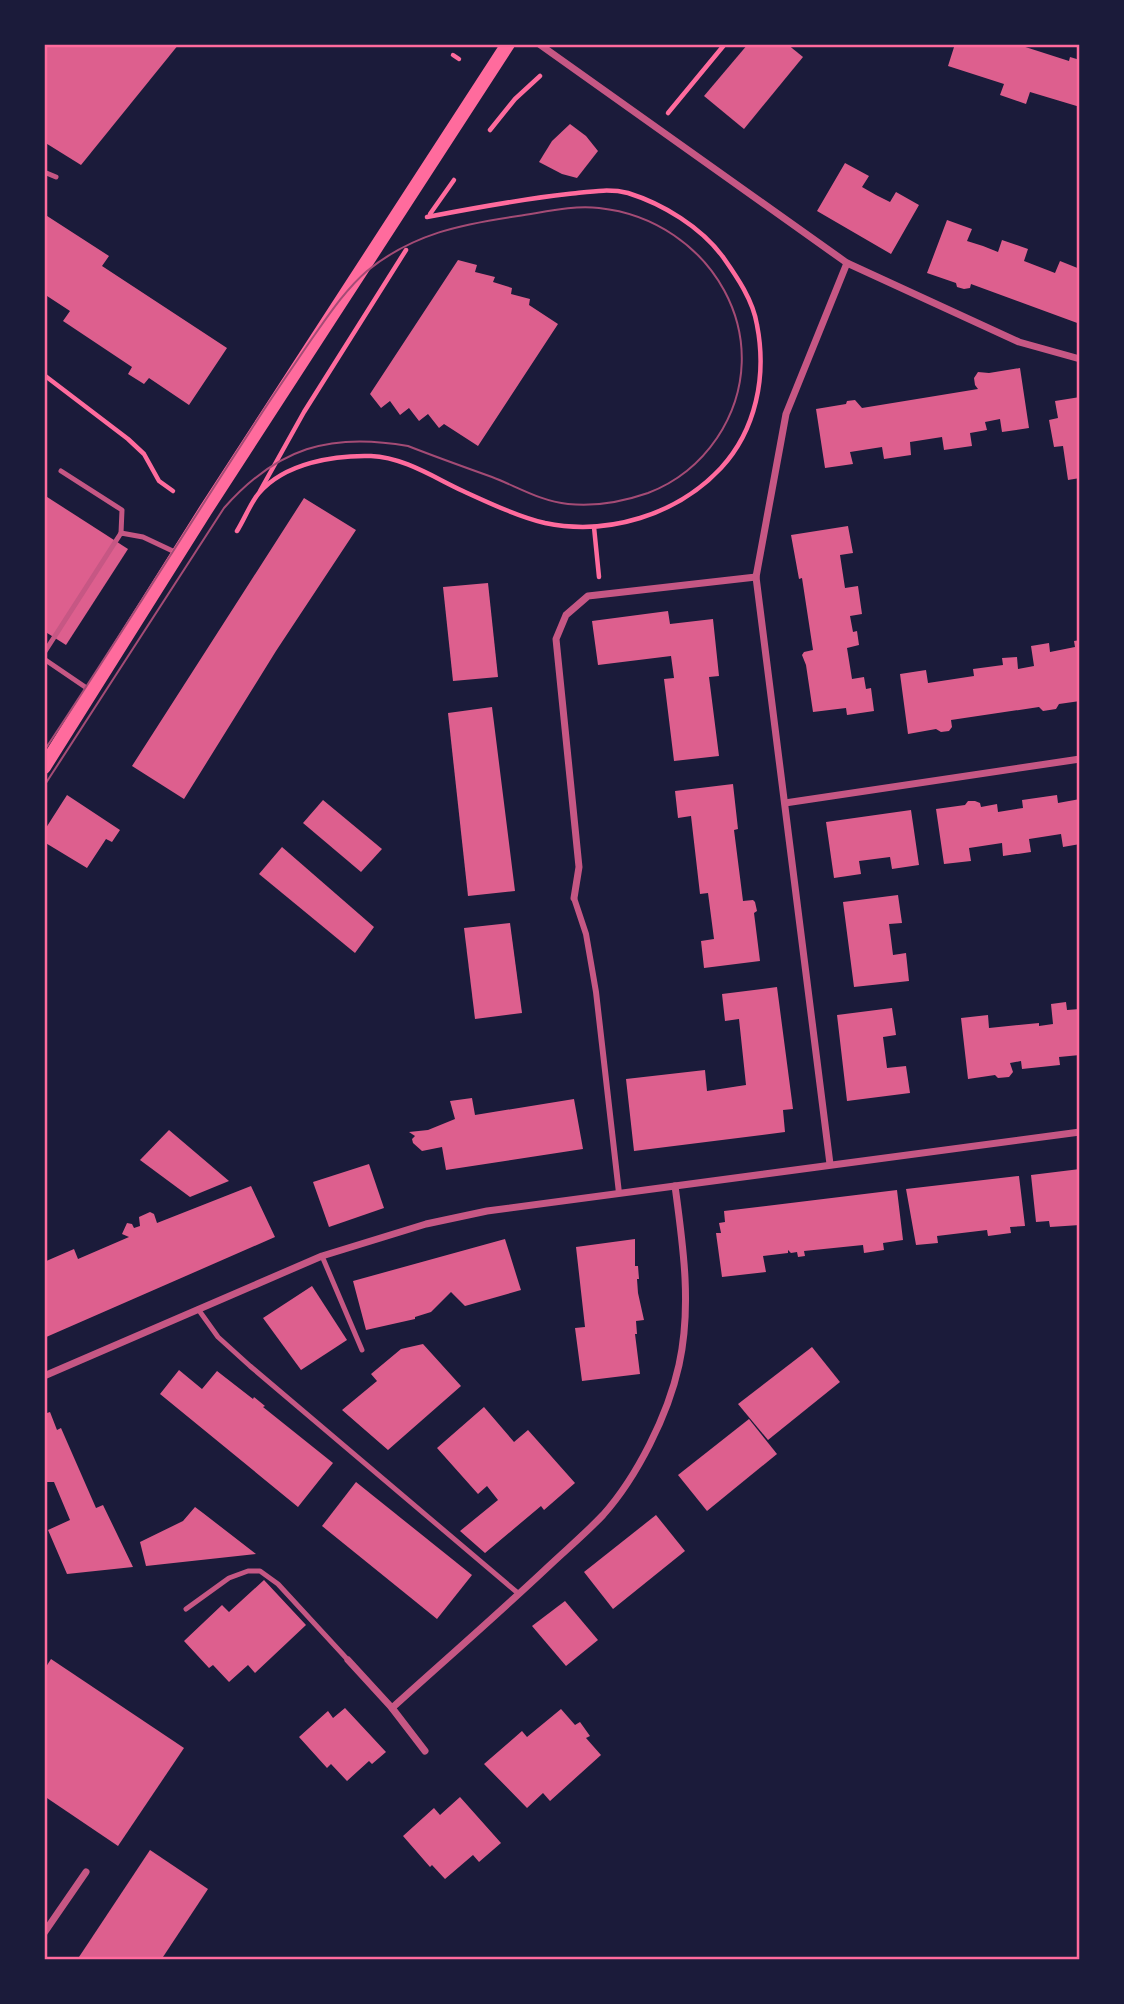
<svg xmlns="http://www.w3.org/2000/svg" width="1124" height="2004" viewBox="0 0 1124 2004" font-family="'PT Sans Narrow',sans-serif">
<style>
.building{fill:#dd5f8e}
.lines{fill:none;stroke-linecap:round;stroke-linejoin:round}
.path{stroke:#ff6b9d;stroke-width:4.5}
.service{stroke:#c65784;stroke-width:5}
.pedestrian{stroke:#c65784;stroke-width:6}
.minor{stroke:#c65784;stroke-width:7}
.secondary{stroke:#ff6b9d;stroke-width:14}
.tram{stroke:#a44b75;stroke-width:2}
.neatline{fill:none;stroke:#ff6b9d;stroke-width:2.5}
</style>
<rect width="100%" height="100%" fill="#1b1b3a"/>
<!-- building -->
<g class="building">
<polygon points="44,44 179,44 81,165 44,142"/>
<polygon points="748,44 787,44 803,57 744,129 704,96"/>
<polygon points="955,44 1016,44 1069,61 1070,57 1080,60 1080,107 1030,92 1026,104 1000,95 1004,84 948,66"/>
<polygon points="570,124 586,136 598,151 577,178 562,174 539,162 552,141"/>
<polygon points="845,163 869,176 862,187 876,195 890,202 896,192 919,205 891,254 817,211"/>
<polygon points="44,214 109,256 102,266 227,348 189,405 149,378 144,384 128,374 132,367 63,321 70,311 44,294"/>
<polygon points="947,220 972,229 967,241 983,246 998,252 1002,240 1028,249 1024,261 1055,273 1060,261 1080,269 1080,324 971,284 970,288 964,289 957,287 956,283 927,273"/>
<polygon points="458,260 477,265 475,272 495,277 493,282 512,288 511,294 530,299 529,305 558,324 478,446 444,424 439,428 428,414 419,421 409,408 400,415 390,401 381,408 370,394"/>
<polygon points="1020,368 1029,428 1002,432 1000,419 985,422 987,430 970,433 972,446 944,450 942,437 910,442 911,455 884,459 882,447 850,452 853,464 825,468 816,409 846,404 847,401 855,400 862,408 978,389 975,385 974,378 978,372 989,373"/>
<polygon points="1080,397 1080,478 1068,480 1063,446 1054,447 1049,420 1058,418 1055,401"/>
<polygon points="44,495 128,549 66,645 44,631"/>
<polygon points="304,498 356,530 276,651 184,799 132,766"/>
<polygon points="848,526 853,553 840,555 845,588 858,586 862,614 850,616 853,632 857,631 859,645 847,648 852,679 864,677 866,689 871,688 874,711 847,715 846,708 813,712 806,665 802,655 804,652 813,650 802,578 799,579 791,535"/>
<polygon points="488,583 498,677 453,681 443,587"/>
<polygon points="668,611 670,624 713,619 719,676 709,677 719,756 674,761 664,679 674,678 671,656 598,665 592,621"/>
<polygon points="1080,640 1080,701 1059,704 1056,709 1043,711 1039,707 951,720 952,727 949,731 941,732 936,729 908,734 900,674 926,670 928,683 974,676 973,669 1003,665 1002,658 1017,657 1018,669 1034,666 1031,646 1049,643 1050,652 1075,647 1074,641"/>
<polygon points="492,707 515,891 468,896 448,713"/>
<polygon points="733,784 738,829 734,830 743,901 753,900 755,902 757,911 754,913 760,961 704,968 701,941 714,939 708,893 700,894 691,816 678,818 675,791"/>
<polygon points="67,795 120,830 112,842 106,839 87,868 44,842 44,831"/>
<polygon points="1057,795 1058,803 1080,799 1080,844 1063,847 1061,834 1029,839 1031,852 1003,856 1002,843 969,848 971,861 944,864 936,809 965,805 968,801 975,801 980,803 981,807 997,804 998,812 1023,808 1022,800"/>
<polygon points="323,800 382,849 361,872 303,823"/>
<polygon points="911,810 919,865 892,869 890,857 859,861 861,874 834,878 826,822"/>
<polygon points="282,847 374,927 355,953 259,874"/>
<polygon points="898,895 902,923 889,924 891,939 893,955 906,953 909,981 854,987 843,902"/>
<polygon points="510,923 522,1013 475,1019 464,928"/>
<polygon points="777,987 793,1109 783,1110 785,1132 634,1151 626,1079 705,1070 707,1091 746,1085 739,1019 725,1021 722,994"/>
<polygon points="1066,1002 1067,1010 1080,1009 1080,1055 1059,1057 1060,1065 1022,1069 1021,1061 1010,1063 1013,1072 1009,1077 998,1078 995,1075 968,1079 961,1018 988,1015 989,1028 1039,1023 1039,1026 1053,1024 1051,1004"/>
<polygon points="892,1008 896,1035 883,1037 887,1068 906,1066 910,1093 847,1101 837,1015"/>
<polygon points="472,1098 475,1115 574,1099 583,1149 446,1170 442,1147 422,1151 413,1143 412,1139 415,1136 409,1132 428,1130 455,1119 450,1101"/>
<polygon points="169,1130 229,1181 190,1197 140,1160"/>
<polygon points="369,1164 384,1208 329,1227 313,1182"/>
<polygon points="1080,1169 1080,1225 1050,1227 1049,1221 1036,1222 1031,1175"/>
<polygon points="1019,1176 1025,1226 1010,1227 1011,1233 988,1236 987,1230 937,1236 938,1243 916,1245 906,1189"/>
<polygon points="251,1186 275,1237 44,1338 44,1262 74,1249 78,1259 129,1237 122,1234 127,1223 132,1224 134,1228 140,1226 139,1217 150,1212 154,1214 157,1223"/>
<polygon points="897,1190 903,1240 883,1243 884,1250 864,1253 863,1245 804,1251 805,1256 798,1257 797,1252 791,1253 788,1250 788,1253 763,1256 766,1272 722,1277 716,1233 721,1233 719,1223 725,1222 724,1211"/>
<polygon points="505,1239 521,1290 465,1306 451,1292 431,1312 415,1317 415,1319 366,1330 353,1281"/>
<polygon points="635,1239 635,1266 638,1266 639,1279 637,1279 638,1293 644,1320 636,1321 637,1334 635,1334 640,1374 582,1381 575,1328 585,1327 576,1247"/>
<polygon points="312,1286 347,1340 301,1370 263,1318"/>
<polygon points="423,1344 461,1386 388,1450 342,1410 377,1381 371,1374 401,1349"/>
<polygon points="812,1347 840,1382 768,1440 738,1404"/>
<polygon points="179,1370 202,1389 217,1371 253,1399 254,1397 265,1406 263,1407 333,1463 298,1507 160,1394"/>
<polygon points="484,1407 514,1442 528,1430 575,1483 544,1510 541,1506 485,1553 460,1531 498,1500 487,1486 478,1494 437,1448"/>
<polygon points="50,1412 57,1430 61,1428 96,1508 103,1505 133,1567 67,1574 48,1530 70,1520 54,1482 47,1482 44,1479 44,1414"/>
<polygon points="749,1419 777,1454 707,1511 678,1475"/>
<polygon points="356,1482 472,1575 437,1619 322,1526"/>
<polygon points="195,1507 203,1513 256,1554 146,1566 140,1542 183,1521"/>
<polygon points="656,1515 685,1551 613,1609 584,1572"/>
<polygon points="264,1580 306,1625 255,1673 248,1665 229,1682 213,1665 209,1668 184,1641 222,1605 229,1612"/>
<polygon points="565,1601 598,1640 566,1666 532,1626"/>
<polygon points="51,1659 184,1748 118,1846 44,1796 44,1670"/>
<polygon points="345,1708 386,1752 372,1764 369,1761 347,1781 331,1764 327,1768 299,1737 328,1711 333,1718"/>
<polygon points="561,1709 575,1725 580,1722 590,1736 586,1738 601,1755 550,1801 543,1793 527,1808 484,1764 522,1731 527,1737"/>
<polygon points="460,1797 501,1843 479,1862 473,1855 445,1879 432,1865 430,1867 403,1836 434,1808 440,1815"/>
<polygon points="150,1850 208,1889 161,1960 77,1960"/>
</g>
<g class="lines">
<!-- path -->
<g class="path">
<polyline points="453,55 459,59"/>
<polyline points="668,113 725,44"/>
<polyline points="490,130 515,99 540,76"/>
<polyline points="430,214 454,180"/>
<polyline points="44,375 128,439 144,454 159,481 173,491"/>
<polyline points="260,491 304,412 406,250"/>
<polyline points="594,527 599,577"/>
<path d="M 237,531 C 244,520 251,502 259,493 C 285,463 334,455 371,456 C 403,457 435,478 463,491 C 487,502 519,517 545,523 C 608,536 677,515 721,468 C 756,430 767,376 757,325 C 753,300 737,277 723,257 C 701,227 663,204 628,193 C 608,188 588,192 568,194 C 521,199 474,208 427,217"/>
</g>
<!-- service -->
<g class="service">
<polyline points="44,172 56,177"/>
<polyline points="61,471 122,510 121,533"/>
<polyline points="44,653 121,533 143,537 177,553"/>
<polyline points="44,659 91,691"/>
<polyline points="322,1256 362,1350"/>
<polyline points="198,1309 218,1337 250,1366 519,1594"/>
<polyline points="186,1609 229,1578 248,1571 260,1571 278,1584 348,1660"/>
</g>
<!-- pedestrian -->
<polyline class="pedestrian" points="574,898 586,934 596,992 619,1193"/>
<!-- minor -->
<g class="minor">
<polyline points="539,44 847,263 1019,342 1080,359"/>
<polyline points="785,803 1080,759"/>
<polyline points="574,898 579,867 556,639 566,615 588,596 756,577"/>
<polyline points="830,1164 756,577 786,414 847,263"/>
<polyline points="44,1376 322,1256 426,1224 487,1211 1080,1132"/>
<path d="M 348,1660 L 392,1708 C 444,1661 498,1614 549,1566 C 567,1549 586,1533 603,1515 C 637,1477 668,1415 679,1365 C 692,1306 683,1245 675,1186"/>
<polyline points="392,1708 425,1751"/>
<polyline points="44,1933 86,1872"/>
</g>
<!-- secondary -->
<polyline class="secondary" points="44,767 205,511 508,44"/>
<!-- tram -->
<path class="tram" d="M 44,751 C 114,646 180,539 249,433 C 269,401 290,371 311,340 C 328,316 345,290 367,271 C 412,234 462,224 518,216 C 545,212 572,205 599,208 C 711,220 782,340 717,438 C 700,463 677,482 648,493 C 622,502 596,507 568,504 C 540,501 518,487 492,477 C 464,467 436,457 408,446 C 330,432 277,448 224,508 L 44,786"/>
</g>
<!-- border -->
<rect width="1124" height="2004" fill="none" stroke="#1b1b3a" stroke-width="91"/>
<rect x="46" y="46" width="1032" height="1912" class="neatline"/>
</svg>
